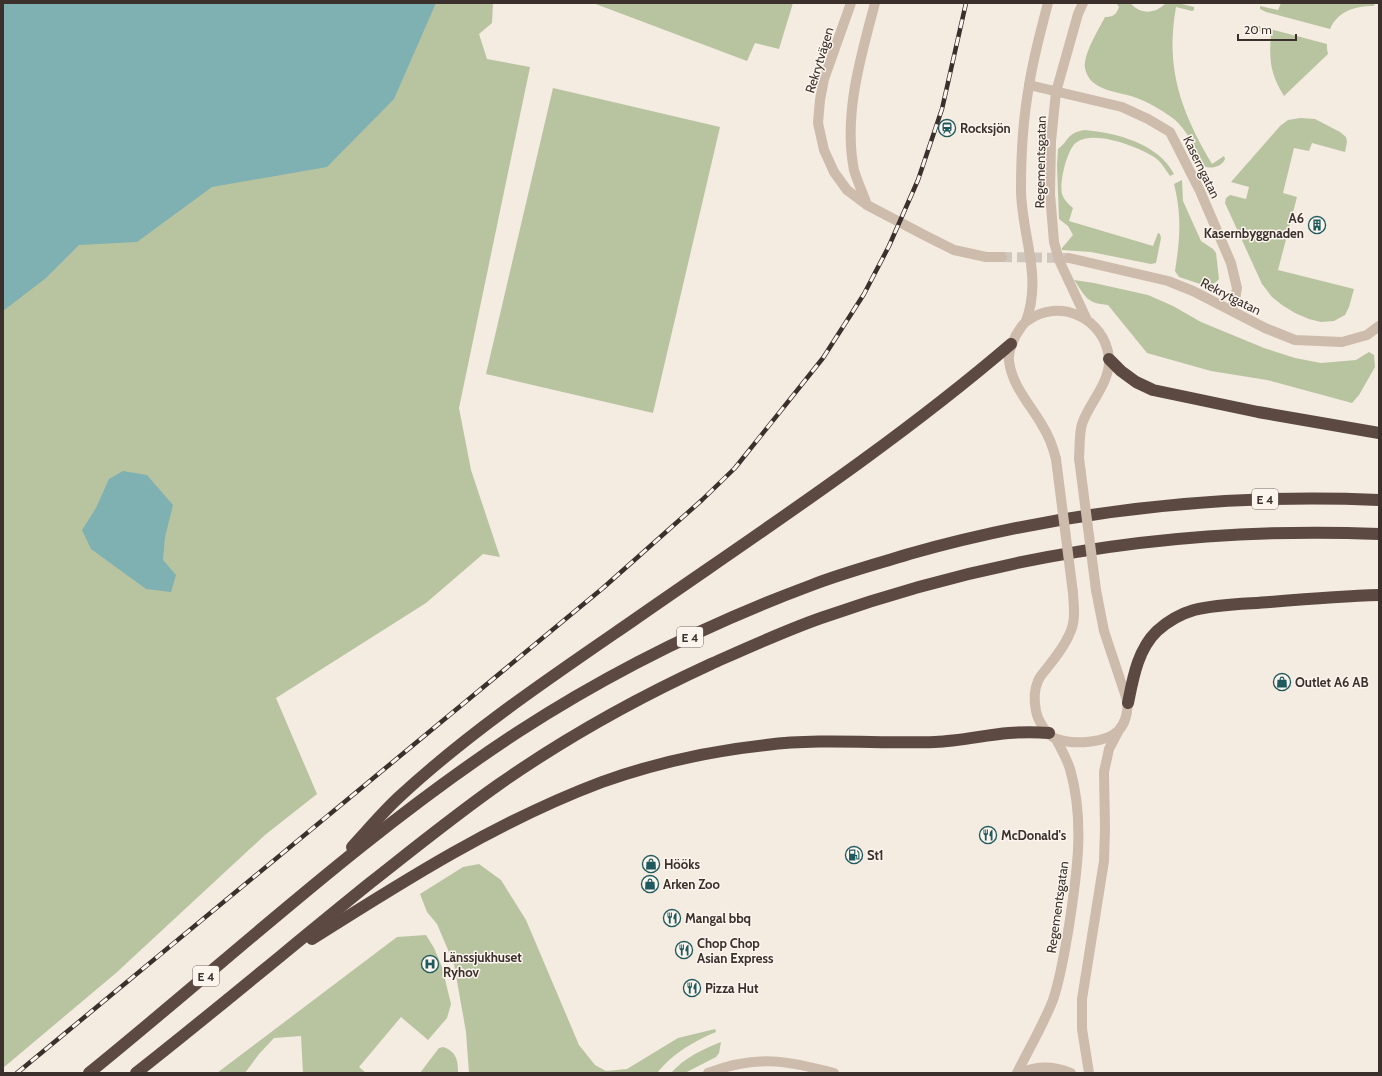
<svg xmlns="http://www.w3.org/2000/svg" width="1382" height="1076" viewBox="0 0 1382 1076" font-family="Cabin,sans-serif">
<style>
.green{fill:#b8c4a0}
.water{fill:#7fb0b2}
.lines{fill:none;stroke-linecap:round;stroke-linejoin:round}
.minor-tunnel{stroke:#cfc6bd;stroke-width:10;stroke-dasharray:10 5;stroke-linecap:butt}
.minor{stroke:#cdbbac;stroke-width:10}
.tertiary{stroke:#cdbbac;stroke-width:10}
.motorway{stroke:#5c4a42;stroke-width:12}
.rail-casing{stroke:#3b302b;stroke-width:4.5}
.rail{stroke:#fbf5ee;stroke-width:3;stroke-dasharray:9;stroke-linecap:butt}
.tertiary-bridge{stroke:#cdbbac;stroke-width:10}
.labels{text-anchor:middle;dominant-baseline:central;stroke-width:3;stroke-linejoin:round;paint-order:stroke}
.shield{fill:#fbf5ee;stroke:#756b66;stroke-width:1}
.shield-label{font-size:12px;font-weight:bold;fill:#3b302b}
.street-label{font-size:13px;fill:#3b302b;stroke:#fbf5ee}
.poi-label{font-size:13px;font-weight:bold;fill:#3b302b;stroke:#fbf5ee;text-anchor:start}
</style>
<rect width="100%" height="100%" fill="#f4ebe1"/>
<!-- green -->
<g class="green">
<polygon points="3,3 493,3 492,23 479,34 487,59 530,67 459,408 471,470 500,557 483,554 426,603 276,698 317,794 265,835 116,973 3,1068"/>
<polygon points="593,3 793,3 779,49 755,43 747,61"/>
<path d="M 1116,3 L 1130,3 C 1141,15 1155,14 1166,3 L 1178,3 L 1194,7 L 1194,10 L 1192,11 L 1176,7 C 1165,68 1181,112 1212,164 L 1224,156 L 1225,159 C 1222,166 1213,169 1206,167 L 1203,165 C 1195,149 1188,131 1174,119 C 1162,110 1148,102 1134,97 C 1122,93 1103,91 1094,83 C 1089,80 1086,73 1085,68 C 1083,54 1099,29 1105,17 C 1113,17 1116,15 1119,7 Z"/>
<path d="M 1281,3 L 1375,3 L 1374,6 C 1355,6 1338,11 1330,29 L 1266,12 L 1260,9 L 1260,6 L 1278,10 Z"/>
<path d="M 1255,25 L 1327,44 L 1327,49 L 1328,54 L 1284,96 C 1270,73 1269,60 1271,34 L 1253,30 Z"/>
<polygon points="553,88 720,127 653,413 486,374"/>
<polygon points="1300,118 1315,119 1340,132 1346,137 1347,142 1345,152 1312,143 1309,151 1294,148 1283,193 1297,197 1278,270 1354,289 1349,307 1345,315 1334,321 1321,322 1309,319 1295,313 1282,305 1272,297 1262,284 1225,203 1226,198 1230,195 1246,199 1249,187 1231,182 1280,126 1288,120"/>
<path d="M 1085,130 C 1116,133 1158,143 1174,174 L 1170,176 C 1165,169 1161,161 1154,157 C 1138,147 1095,130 1077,142 C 1067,148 1059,183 1062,194 C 1064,200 1068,204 1073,208 L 1069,221 L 1153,246 L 1158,233 L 1160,234 L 1161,238 L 1156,263 L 1151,264 L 1091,252 L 1062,250 L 1062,248 L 1073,235 L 1068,226 L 1059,219 L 1057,165 L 1058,149 C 1070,140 1066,133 1085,130 Z"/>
<path d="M 1182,180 L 1183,201 L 1201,241 L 1213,249 L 1216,253 L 1219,279 L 1216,282 L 1213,284 L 1206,286 L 1179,277 L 1175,271 C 1180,239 1182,216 1174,184 Z"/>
<path d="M 1074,280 L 1094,283 L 1148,295 L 1173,306 L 1201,322 L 1264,348 L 1295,358 L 1321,363 L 1356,360 L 1369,352 L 1374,355 L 1375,367 L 1359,395 L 1352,403 L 1267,380 L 1211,371 L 1147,353 L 1108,305 C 1086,303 1086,297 1074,280 Z"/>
<path d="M 479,864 L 501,880 L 526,920 L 579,1045 L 595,1065 L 606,1071 L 627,1069 L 678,1038 L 715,1029 L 716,1032 C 694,1041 672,1054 657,1073 L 469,1073 L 466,1032 L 454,964 L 437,924 L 427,912 L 420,894 L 463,867 Z"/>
<polygon points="426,935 434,948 442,967 451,1004 447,1018 428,1040 401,1017 359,1067 366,1073 303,1073 301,1036 274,1038 259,1054 245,1073 217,1073 397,937"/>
<path d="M 721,1042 L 719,1053 L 716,1057 L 685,1073 L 671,1073 C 684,1058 703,1049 721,1042 Z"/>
<path d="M 443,1047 C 456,1051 458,1060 458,1073 L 420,1073 L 439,1048 Z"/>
</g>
<!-- water -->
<g class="water">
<polygon points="3,3 436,3 394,99 327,167 212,187 137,242 79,245 46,278 3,311"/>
<polygon points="123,471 147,475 173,505 165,537 163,560 176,575 171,592 146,589 91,549 82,530 96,508 109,479"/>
</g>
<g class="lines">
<!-- minor-tunnel -->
<polyline class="minor-tunnel" points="1002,257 1069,258"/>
<!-- minor -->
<g class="minor">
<polyline points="851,3 824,79 820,100 818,123 824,150 834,172 847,190 867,205 926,236 954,250 986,257 1002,257"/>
<polyline points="1029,85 1122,107 1148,119 1170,132 1200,191 1231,263 1237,288 1235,300 1231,310"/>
<path d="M 867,205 C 863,193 857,181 854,170 C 843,115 861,56 875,3"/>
<polyline points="1069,258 1168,281 1193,291 1265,328 1295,340 1342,342 1367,335 1379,326"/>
<path d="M 708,1073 C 756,1055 786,1060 834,1073"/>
</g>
<!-- tertiary -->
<g class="tertiary">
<polyline points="1083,3 1078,14 1056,92 1051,141 1050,194 1054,242 1059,260 1087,320"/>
<path d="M 1026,321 C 1043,276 1021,234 1021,189 C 1021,155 1023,119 1029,86 C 1033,58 1041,30 1048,3"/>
<path d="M 1056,459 C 1053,447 1049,436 1042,425 C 1030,404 1012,386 1009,361 C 1008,352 1012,343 1016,335 C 1019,331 1022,324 1027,321 C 1059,297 1105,318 1109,358 C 1111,382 1089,403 1082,424 C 1079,434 1080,447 1079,458"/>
<path d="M 1073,593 C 1074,608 1076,622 1069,635 C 1064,647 1055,658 1047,668 C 1044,672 1040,676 1038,681 C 1034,690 1034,701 1036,711 C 1038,721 1047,736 1057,739 C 1073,745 1106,743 1118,731 C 1126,723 1127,713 1128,703 L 1104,631 L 1096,590"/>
<path d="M 1017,1073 C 1029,1049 1043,1025 1053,1000 C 1061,976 1065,950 1069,926 C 1077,874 1085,821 1070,769 C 1067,759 1061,749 1056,739"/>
<path d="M 1021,1073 C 1038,1065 1054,1066 1071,1073"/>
<polyline points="1089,1073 1082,1029 1082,999 1104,861 1105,828 1104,772 1109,749 1118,732"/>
</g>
<!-- motorway -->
<g class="motorway">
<polyline points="1109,359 1121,371 1136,382 1153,390 1258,412 1379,433"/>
<path d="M 1128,703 C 1133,678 1138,649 1157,631 C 1168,621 1180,614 1194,610 C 1219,604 1245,604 1270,602 C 1306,599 1342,596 1379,595"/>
<path d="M 352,847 C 367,831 382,813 398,798 C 469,732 551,677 631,622 C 760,532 892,446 1011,344"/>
<path d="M 312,939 C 405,880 498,821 602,782 C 655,763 710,751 766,745 C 823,738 879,744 935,742 C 960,741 985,735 1009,733 C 1023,732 1036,732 1049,733"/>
<path d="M 89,1073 C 231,958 365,832 518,732 C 609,673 710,623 812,585 C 843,573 877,564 909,554 C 1062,511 1220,493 1379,500"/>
<path d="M 136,1073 C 215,1011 292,946 370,883 C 412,850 454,816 498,785 C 565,738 637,698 711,664 C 747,648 784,631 821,618 C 1001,554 1189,526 1379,534"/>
</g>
<!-- rail casing -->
<g class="rail-casing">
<polyline id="rail" points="17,1073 603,588 702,500 735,468 823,358 864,294 889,246 918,180 942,109 966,3"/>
</g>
<!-- rail -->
<use href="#rail" class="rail"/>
<!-- tertiary-bridge -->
<g class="tertiary-bridge">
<polyline points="1079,458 1096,590"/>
<polyline points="1056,459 1073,593"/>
</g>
</g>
<!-- icons -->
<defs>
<g id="station-ring" transform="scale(0.9)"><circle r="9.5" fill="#fbf5ee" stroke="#1f5a5e" stroke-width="1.5"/><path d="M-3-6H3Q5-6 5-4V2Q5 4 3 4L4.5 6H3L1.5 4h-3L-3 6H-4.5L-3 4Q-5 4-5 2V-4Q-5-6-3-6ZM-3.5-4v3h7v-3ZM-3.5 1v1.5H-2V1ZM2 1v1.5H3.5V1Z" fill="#1f5a5e"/></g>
<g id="building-ring" transform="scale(0.9)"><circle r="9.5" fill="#fbf5ee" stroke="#1f5a5e" stroke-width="1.5"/><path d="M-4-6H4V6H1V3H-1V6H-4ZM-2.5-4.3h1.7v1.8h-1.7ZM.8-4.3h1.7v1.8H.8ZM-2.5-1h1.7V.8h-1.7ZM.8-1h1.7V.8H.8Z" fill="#1f5a5e"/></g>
<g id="shop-ring" transform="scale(0.9)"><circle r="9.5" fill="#fbf5ee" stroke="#1f5a5e" stroke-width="1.5"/><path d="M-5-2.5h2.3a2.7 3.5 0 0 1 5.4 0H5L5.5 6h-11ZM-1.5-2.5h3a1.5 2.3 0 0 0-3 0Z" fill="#1f5a5e"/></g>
<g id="restaurant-ring" transform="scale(0.9)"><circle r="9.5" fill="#fbf5ee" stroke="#1f5a5e" stroke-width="1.5"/><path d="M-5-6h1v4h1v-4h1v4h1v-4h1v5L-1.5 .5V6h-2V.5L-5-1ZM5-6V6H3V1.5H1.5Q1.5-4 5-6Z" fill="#1f5a5e"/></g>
<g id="fuel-ring" transform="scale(0.9)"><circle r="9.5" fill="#fbf5ee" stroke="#1f5a5e" stroke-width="1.5"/><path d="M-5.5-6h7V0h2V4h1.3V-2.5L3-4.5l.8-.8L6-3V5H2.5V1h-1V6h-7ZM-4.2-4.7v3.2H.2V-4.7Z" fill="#1f5a5e"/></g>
<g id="hospital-ring" transform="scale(0.9)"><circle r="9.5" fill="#fbf5ee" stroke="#1f5a5e" stroke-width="1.5"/><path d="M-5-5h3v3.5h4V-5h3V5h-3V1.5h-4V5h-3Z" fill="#1f5a5e"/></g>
</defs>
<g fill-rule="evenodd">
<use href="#station-ring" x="947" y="128"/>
<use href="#building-ring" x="1317" y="225"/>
<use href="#shop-ring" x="1282" y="682"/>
<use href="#restaurant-ring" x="988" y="835"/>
<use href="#fuel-ring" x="854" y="855"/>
<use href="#shop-ring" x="651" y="864"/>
<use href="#shop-ring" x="650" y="884"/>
<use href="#restaurant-ring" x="672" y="918"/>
<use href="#restaurant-ring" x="684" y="950"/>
<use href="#hospital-ring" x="430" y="964"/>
<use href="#restaurant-ring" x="692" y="988"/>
</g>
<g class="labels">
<!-- shield labels -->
<g class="shield">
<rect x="1252" y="489" width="26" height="20" rx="3"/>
<rect x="677" y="627" width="26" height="20" rx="3"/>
<rect x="193" y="966" width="26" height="20" rx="3"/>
</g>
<g class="shield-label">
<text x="1265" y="499">E 4</text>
<text x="690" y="637">E 4</text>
<text x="206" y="976">E 4</text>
</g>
<!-- street labels -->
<g class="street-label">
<text transform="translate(819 60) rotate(-73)">Rekrytvägen</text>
<text transform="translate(1040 162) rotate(-89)">Regementsgatan</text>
<text transform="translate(1202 167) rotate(64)">Kaserngatan</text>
<text transform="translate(1231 296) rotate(27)">Rekrytgatan</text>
<text transform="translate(1057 907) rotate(-82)">Regementsgatan</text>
</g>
<!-- poi labels -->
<g class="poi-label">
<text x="960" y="128">Rocksjön</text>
<text x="1304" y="218" text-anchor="end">A6<tspan x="1304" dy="15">Kasernbyggnaden</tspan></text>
<text x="1295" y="682">Outlet A6 AB</text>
<text x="1001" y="835">McDonald's</text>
<text x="867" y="855">St1</text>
<text x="664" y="864">Hööks</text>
<text x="663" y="884">Arken Zoo</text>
<text x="685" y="918">Mangal bbq</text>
<text x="697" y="943">Chop Chop<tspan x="697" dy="15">Asian Express</tspan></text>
<text x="443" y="957">Länssjukhuset<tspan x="443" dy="15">Ryhov</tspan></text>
<text x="705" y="988">Pizza Hut</text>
</g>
</g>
<!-- border -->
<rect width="1382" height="1076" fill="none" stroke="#3b302b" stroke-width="8"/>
<!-- scale -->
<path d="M1238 34v6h58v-6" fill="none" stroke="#3b302b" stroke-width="2"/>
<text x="1244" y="34" font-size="12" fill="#3b302b" stroke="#fbf5ee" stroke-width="3" paint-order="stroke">20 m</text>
</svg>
